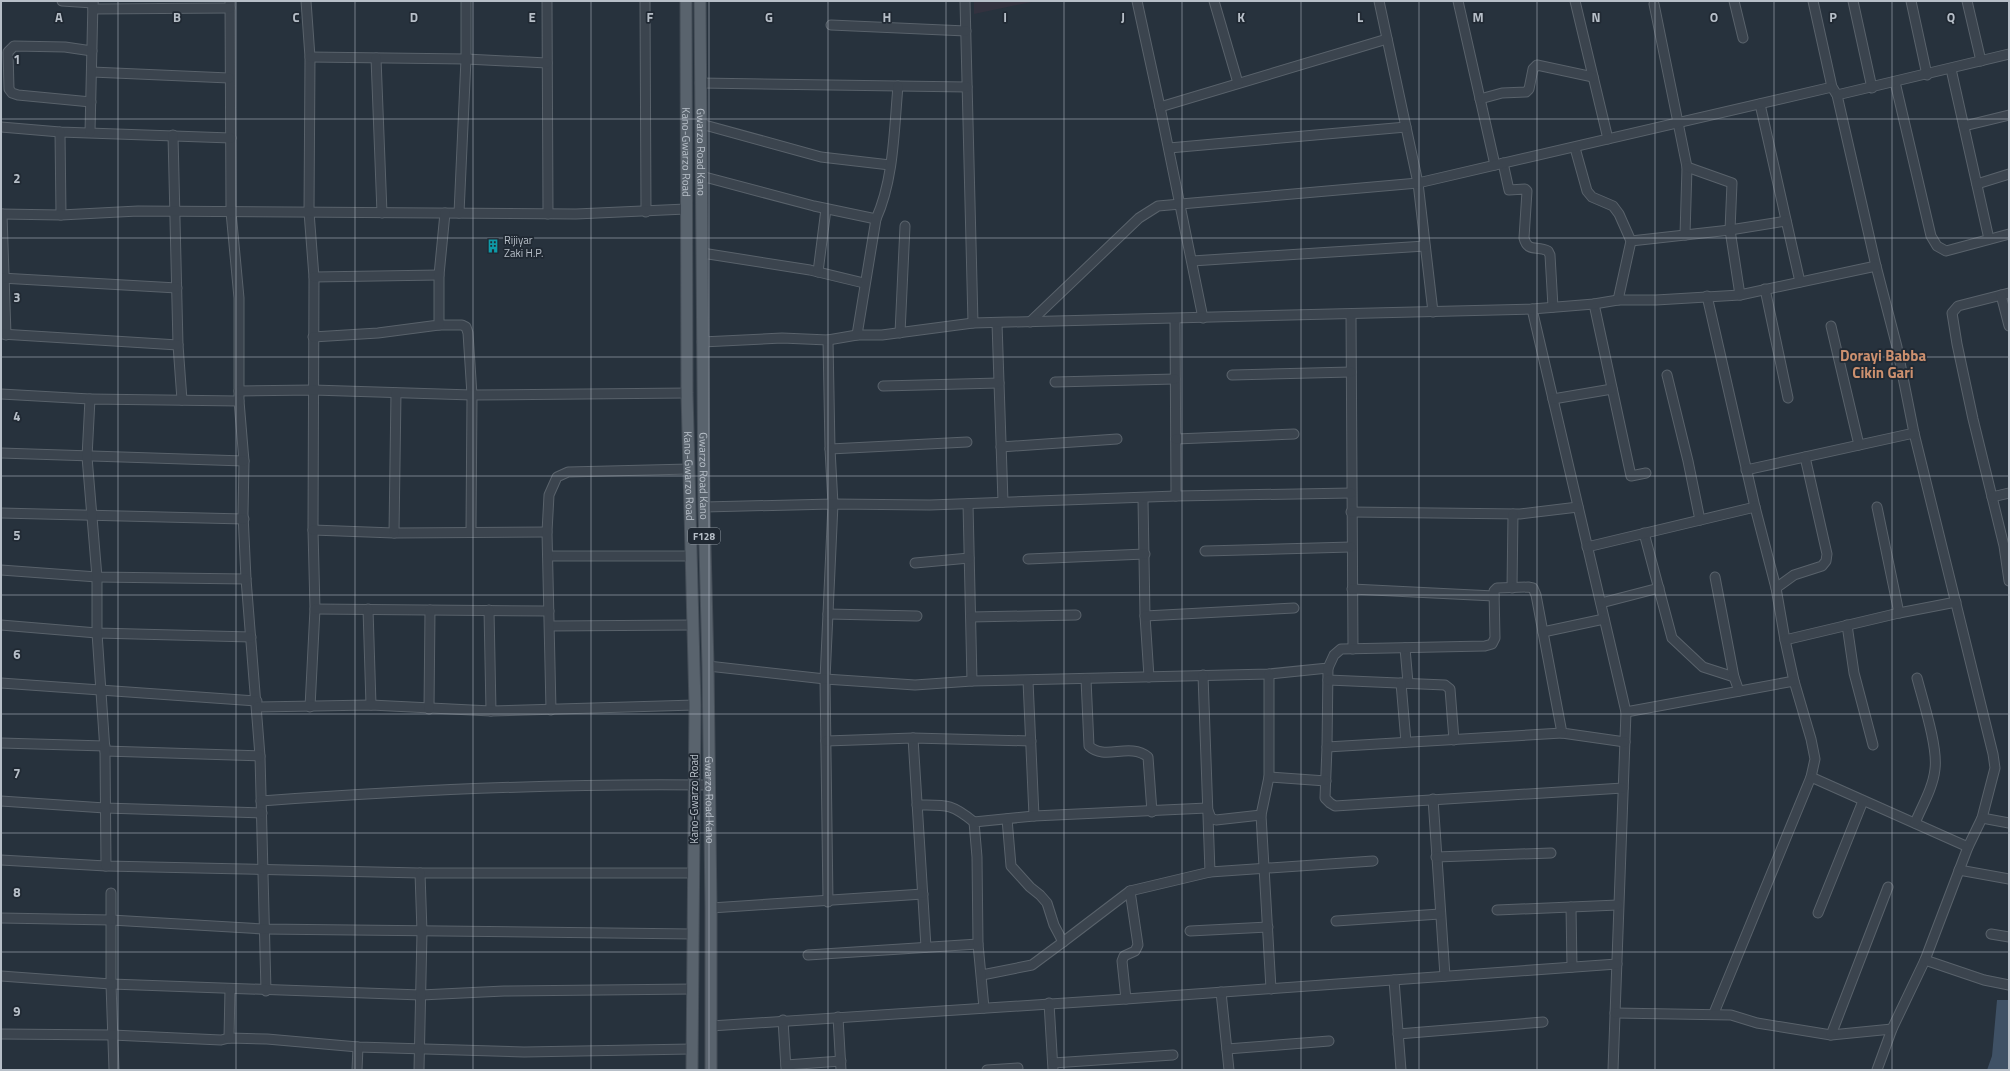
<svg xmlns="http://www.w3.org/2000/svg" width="2010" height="1071" viewBox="0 0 2010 1071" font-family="'Titillium Web',sans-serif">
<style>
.medical{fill:#33323f}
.water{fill:#3f5165}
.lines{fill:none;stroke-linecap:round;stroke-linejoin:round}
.minor-casing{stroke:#59626b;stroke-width:11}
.major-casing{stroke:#444d57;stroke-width:13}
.minor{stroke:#3b444e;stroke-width:9}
.major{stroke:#59636d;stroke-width:11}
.grid{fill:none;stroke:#b7bfc8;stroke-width:1;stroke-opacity:0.55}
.labels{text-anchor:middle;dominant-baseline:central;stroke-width:3.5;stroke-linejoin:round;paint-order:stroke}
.shield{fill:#202933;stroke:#8a929b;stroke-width:1}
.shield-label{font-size:10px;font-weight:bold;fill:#b7bfc8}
.street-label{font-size:11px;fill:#b7bfc8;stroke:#202933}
.poi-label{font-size:11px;fill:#b7bfc8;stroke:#202933;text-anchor:start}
.district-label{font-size:15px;font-weight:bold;fill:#cc906f;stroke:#202933}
.grid-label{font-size:13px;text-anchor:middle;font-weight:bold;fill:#b7bfc8;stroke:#202933;stroke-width:3.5;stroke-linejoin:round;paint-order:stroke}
</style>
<rect width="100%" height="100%" fill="#27323d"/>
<!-- medical -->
<polygon class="medical" points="974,1 1036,1 974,14"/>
<!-- water -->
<polygon class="water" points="1997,1000 2009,1000 2009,1070 1987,1070 1992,1056"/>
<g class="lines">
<!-- minor casing -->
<g class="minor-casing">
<g id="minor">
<polyline points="62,1 93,3"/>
<polyline points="230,1 231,212 239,298 239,401 244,461 243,514 246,579 260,756 266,991"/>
<polyline points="306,1 310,57 309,212 314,277 313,530 315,609 310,707"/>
<polyline points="547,1 548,214"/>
<polyline points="645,1 646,212"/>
<polyline points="965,1 973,323"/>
<polyline points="1137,1 1160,107 1387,39"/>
<polyline points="1214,1 1238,83"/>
<polyline points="1379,1 1418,183 1433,312"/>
<polyline points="1458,1 1495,165"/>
<polyline points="1575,1 1608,139"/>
<polyline points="1734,1 1743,38"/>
<polyline points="1813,1 1832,87 1837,95 1876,266 1897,347 1914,433 1993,754 1995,768 1982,818 1968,847 1925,960 1892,1029 1877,1070"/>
<polyline points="1853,1 1872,88"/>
<polyline points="1911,1 1927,75"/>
<polyline points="1967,1 1981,61"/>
<polyline points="1654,4 1687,167 1685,235"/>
<polyline points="93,9 230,8"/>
<polyline points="831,25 966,31"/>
<polyline points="310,57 466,59 547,63"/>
<polyline points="376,58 382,213"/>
<polyline points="1951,69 1989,239"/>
<polyline points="92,72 229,78"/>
<polyline points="1895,82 1931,236 1937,246 1946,251 2009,234"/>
<polyline points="700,83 967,87"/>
<polyline points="1837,95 2009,54"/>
<polyline points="1480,99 1502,93 1526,92 1529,89 1533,69 1537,65 1593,77"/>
<polyline points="91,102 18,95 12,93 9,89 8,52 14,46 65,47 92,51"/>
<polyline points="1760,104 1800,282"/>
<polyline points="1160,107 1203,318"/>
<polyline points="701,124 821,157 890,165"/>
<polyline points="1964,126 2009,115"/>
<polyline points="1,127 60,132 231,138"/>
<polyline points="60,132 61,215"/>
<polyline points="90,132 93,1"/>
<polyline points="173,135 178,345 182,400"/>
<polyline points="1169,148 1406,127"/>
<polyline points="1575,148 1587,191 1592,197 1613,206 1619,214 1631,241 1618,300"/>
<path d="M 1503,163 L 1509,190 L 1525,189 L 1527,191 L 1524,238 C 1528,253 1537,245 1548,251 L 1550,255 L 1553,307"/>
<polyline points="1687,167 1732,183 1730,230 1740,295"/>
<polyline points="701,176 814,206 876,219"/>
<polyline points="1977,184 2009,174"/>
<polyline points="459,213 466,59 466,1"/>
<polyline points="1,214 61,215 138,211 576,214 686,209"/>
<polyline points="2,214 6,335"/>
<polyline points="1631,241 1730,230 1786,221"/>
<polyline points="702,253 810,270 864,283"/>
<polyline points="1192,261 1425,246"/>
<polyline points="818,272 826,209"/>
<polyline points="314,277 439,275"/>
<polyline points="1,278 177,288"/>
<polyline points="1765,289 1788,398"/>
<polyline points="2009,293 1958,306 1952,313 1957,344 1973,419 2004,546 2009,581"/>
<polyline points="2001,295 2009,326"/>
<polyline points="1707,296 1755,507 1776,588 1785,640 1794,681 1811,739 1815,759 1811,777 1714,1013"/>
<polyline points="1594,304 1631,476 1646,473"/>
<polyline points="1532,309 1626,712 1613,1070"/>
<polyline points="1351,314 1353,649"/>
<polyline points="1175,319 1176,496"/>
<polyline points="1030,322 1139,218 1158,206 1418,183 1832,87"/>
<polyline points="997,323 1003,502"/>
<polyline points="439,325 462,325 466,327 468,333 472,395 471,531"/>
<polyline points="1831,326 1859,445"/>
<polyline points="900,333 905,226"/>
<polyline points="1,334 178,345"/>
<path d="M 857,335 L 876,219 C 894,179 894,130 898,86"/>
<polyline points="313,337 378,333 439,325 439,275 445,213"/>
<polyline points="828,340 830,449 833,504 825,679 828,902"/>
<polyline points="702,342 782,338 828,340 857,335 882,335 973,323 1532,309 1594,304 1618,300 1656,300 1740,295 1876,266"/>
<polyline points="1232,375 1351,372"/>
<polyline points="1667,375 1688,461 1700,520"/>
<polyline points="1055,382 1175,379"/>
<polyline points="883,386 999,383"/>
<polyline points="239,391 313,390 472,395 687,393"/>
<polyline points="1,394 90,399"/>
<polyline points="1553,399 1612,389"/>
<polyline points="1176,439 1294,434"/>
<polyline points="1001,447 1117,439"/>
<polyline points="830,449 967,442"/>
<polyline points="1,453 244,461"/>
<polyline points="1746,470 1914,433"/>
<polyline points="1992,497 2009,493"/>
<polyline points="1143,499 1145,616 1149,677"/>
<polyline points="968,504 972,681"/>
<polyline points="704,507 833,504 930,505 1176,496 1351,493"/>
<polyline points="1877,507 1899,613"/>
<polyline points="1351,512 1520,514 1578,507"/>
<polyline points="1,513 244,519"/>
<polyline points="313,530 394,533 547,532"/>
<polyline points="394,533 396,393"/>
<polyline points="1644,533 1672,638 1703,667 1734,677"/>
<polyline points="1587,547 1755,507"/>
<polyline points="1205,551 1351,547"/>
<polyline points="548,556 691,556"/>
<polyline points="1028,559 1145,554"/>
<polyline points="915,563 969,558"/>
<polyline points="1,570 97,577 246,579"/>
<polyline points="1715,577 1734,677 1739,691"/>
<polyline points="1512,588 1513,514"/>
<polyline points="1776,588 1794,575 1822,566 1826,561 1827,554 1805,457"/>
<polyline points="1352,589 1494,596"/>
<polyline points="1601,603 1659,588"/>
<polyline points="315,609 549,611"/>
<polyline points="368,609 371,705"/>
<polyline points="489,610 491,711"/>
<polyline points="828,614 917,616"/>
<polyline points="1145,616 1294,608"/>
<polyline points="971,617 1076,615"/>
<polyline points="1,625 97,633 251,637"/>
<polyline points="1847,625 1854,673 1873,745"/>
<polyline points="550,626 693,625"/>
<polyline points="1543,632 1604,619"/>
<polyline points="1785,640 1899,613 1956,602"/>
<polyline points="1405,648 1408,683"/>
<polyline points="708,666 825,679 915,685 972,681 1269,674 1328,668 1334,655 1341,649 1485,646 1492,644 1495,638 1494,591 1497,588 1528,587 1533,588 1536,595 1562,733 1625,742"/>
<polyline points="1328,668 1327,747 1562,733"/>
<polyline points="1203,675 1210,872 1373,861"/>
<path d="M 1086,679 L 1089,746 C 1105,761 1129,742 1148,757 L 1152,812"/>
<polyline points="1328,680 1445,685 1450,689 1454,740"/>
<polyline points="1028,681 1034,816"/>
<polyline points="1,683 257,701"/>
<polyline points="1401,683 1406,742"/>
<polyline points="258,707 371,705 491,711 695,705"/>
<polyline points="429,709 430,610"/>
<polyline points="551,710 547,532 549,495 557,477 568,472 689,469"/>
<polyline points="1626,712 1794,681"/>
<polyline points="913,738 926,947"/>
<polyline points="826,741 913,738 1031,741"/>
<polyline points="1,743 105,746"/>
<polyline points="1327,747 1325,798 1330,803 1335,806 1623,788"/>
<polyline points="105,751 260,756"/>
<polyline points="1269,777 1326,781"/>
<polyline points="1811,777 1968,847"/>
<polyline points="1433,799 1445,976"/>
<polyline points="1,801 105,808 262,813"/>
<path d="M 261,801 C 410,790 559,783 709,785"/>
<path d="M 917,805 C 946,805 951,803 974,822"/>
<polyline points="1261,815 1271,989"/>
<polyline points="1982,818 2009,823"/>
<polyline points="1007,819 1011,866 1030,887 1040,895 1047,903 1054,925 1063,942 1130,891 1210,872"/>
<path d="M 1915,823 C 1922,806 1933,788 1935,769 C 1938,747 1923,701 1917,678"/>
<polyline points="1436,857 1551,853"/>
<polyline points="1,860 106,866 420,873 694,873"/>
<polyline points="106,866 105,751 97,633 97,577 87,457 90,399 239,401"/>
<polyline points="1959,870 2009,879"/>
<polyline points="111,893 111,984 114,1070"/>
<polyline points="1571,907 1572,967"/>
<polyline points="711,908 923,894"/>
<polyline points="1497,910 1618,905"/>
<polyline points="1818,913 1863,801"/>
<polyline points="1,918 111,920 263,929 693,934"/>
<polyline points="1336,921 1440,914"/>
<polyline points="1190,931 1268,927"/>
<polyline points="1991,934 2009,937"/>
<polyline points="808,955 978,944"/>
<polyline points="1925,960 1984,980 2009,985"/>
<polyline points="982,975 1032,965 1063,942"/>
<polyline points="1,976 111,984 421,995 504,991 693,989"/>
<polyline points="1394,980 1401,1070"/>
<polyline points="1221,992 1229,1070"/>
<polyline points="1126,999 1122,961 1124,956 1135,951 1138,945 1130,891"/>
<polyline points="1049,1003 1053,1070"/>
<polyline points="984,1008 978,944 977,857 974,822 1034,816 1207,808 1211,818 1216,820 1261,815 1269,777 1269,674"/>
<polyline points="1615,1013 1731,1015 1757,1023 1831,1035 1892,1029"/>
<polyline points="838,1017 841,1070"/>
<polyline points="783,1020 786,1069"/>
<polyline points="711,1026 1126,999 1617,964"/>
<polyline points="1,1034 112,1035 221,1040 229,1038 267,1039 358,1047 524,1052 691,1049"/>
<polyline points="1398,1034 1543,1022"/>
<polyline points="1831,1035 1888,887"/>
<polyline points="229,1038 230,989"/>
<polyline points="1227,1049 1329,1041"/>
<polyline points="1053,1063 1173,1055"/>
<polyline points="786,1065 841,1061"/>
<polyline points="357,1070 358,1047"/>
<polyline points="419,1070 422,932 420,873"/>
<polyline points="987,1070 1018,1068"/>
</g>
</g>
<!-- major casing -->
<g class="major-casing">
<g id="major">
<path id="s1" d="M 686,1 L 687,393 L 695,705 L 692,1070"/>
<path id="s2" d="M 700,1 L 704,507 L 708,666 L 711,908 L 711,1070"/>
</g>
</g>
<!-- minor -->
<use href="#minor" class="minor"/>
<!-- major -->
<use href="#major" class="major"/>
</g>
<!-- grid -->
<path class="grid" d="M 118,1 L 118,1070M 236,1 L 236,1070M 355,1 L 355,1070M 473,1 L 473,1070M 591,1 L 591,1070M 709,1 L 709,1070M 828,1 L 828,1070M 946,1 L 946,1070M 1064,1 L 1064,1070M 1182,1 L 1182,1070M 1301,1 L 1301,1070M 1419,1 L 1419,1070M 1537,1 L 1537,1070M 1655,1 L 1655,1070M 1774,1 L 1774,1070M 1892,1 L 1892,1070M 1,119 L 2009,119M 1,238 L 2009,238M 1,357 L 2009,357M 1,476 L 2009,476M 1,595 L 2009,595M 1,714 L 2009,714M 1,833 L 2009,833M 1,952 L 2009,952"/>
<!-- icons -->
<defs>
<g id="building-bare" transform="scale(1.08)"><path d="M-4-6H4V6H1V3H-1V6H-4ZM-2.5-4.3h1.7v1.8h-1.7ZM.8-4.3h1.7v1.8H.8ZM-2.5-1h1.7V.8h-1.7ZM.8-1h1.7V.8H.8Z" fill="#0f9aa8" stroke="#202933" stroke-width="2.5" paint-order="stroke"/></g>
</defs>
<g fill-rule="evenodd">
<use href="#building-bare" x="493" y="246"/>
</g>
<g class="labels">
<!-- shield labels -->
<rect class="shield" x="688" y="528" width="32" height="16" rx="3"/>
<g class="shield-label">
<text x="704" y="536">F128</text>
</g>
<!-- street labels -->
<g class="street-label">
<text stroke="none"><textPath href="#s1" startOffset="151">Kano-Gwarzo Road</textPath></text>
<text stroke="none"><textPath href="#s2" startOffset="151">Gwarzo Road Kano</textPath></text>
<text stroke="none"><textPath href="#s1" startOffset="475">Kano-Gwarzo Road</textPath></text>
<text stroke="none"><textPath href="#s2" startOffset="475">Gwarzo Road Kano</textPath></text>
<text transform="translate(694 799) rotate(-90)">Kano-Gwarzo Road</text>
<text stroke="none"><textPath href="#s2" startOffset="799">Gwarzo Road Kano</textPath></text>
</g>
<!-- poi labels -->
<g class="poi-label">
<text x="504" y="240">Rijiyar<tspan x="504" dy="13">Zaki H.P.</tspan></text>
</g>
<!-- district labels -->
<g class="district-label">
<text x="1883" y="355">Dorayi Babba<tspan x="1883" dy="17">Cikin Gari</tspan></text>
</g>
</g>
<g class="grid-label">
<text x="59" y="22">A</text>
<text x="177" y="22">B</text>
<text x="296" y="22">C</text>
<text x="414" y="22">D</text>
<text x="532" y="22">E</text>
<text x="650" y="22">F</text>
<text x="769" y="22">G</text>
<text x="887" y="22">H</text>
<text x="1005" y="22">I</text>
<text x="1123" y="22">J</text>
<text x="1241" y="22">K</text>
<text x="1360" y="22">L</text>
<text x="1478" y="22">M</text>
<text x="1596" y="22">N</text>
<text x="1714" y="22">O</text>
<text x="1833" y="22">P</text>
<text x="1951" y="22">Q</text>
<text x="17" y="64">1</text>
<text x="17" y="183">2</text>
<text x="17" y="302">3</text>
<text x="17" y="421">4</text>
<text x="17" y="540">5</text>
<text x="17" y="659">6</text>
<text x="17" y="778">7</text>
<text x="17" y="897">8</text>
<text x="17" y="1016">9</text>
</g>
<!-- border -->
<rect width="2010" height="1071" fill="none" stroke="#b7bfc8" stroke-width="4"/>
</svg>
